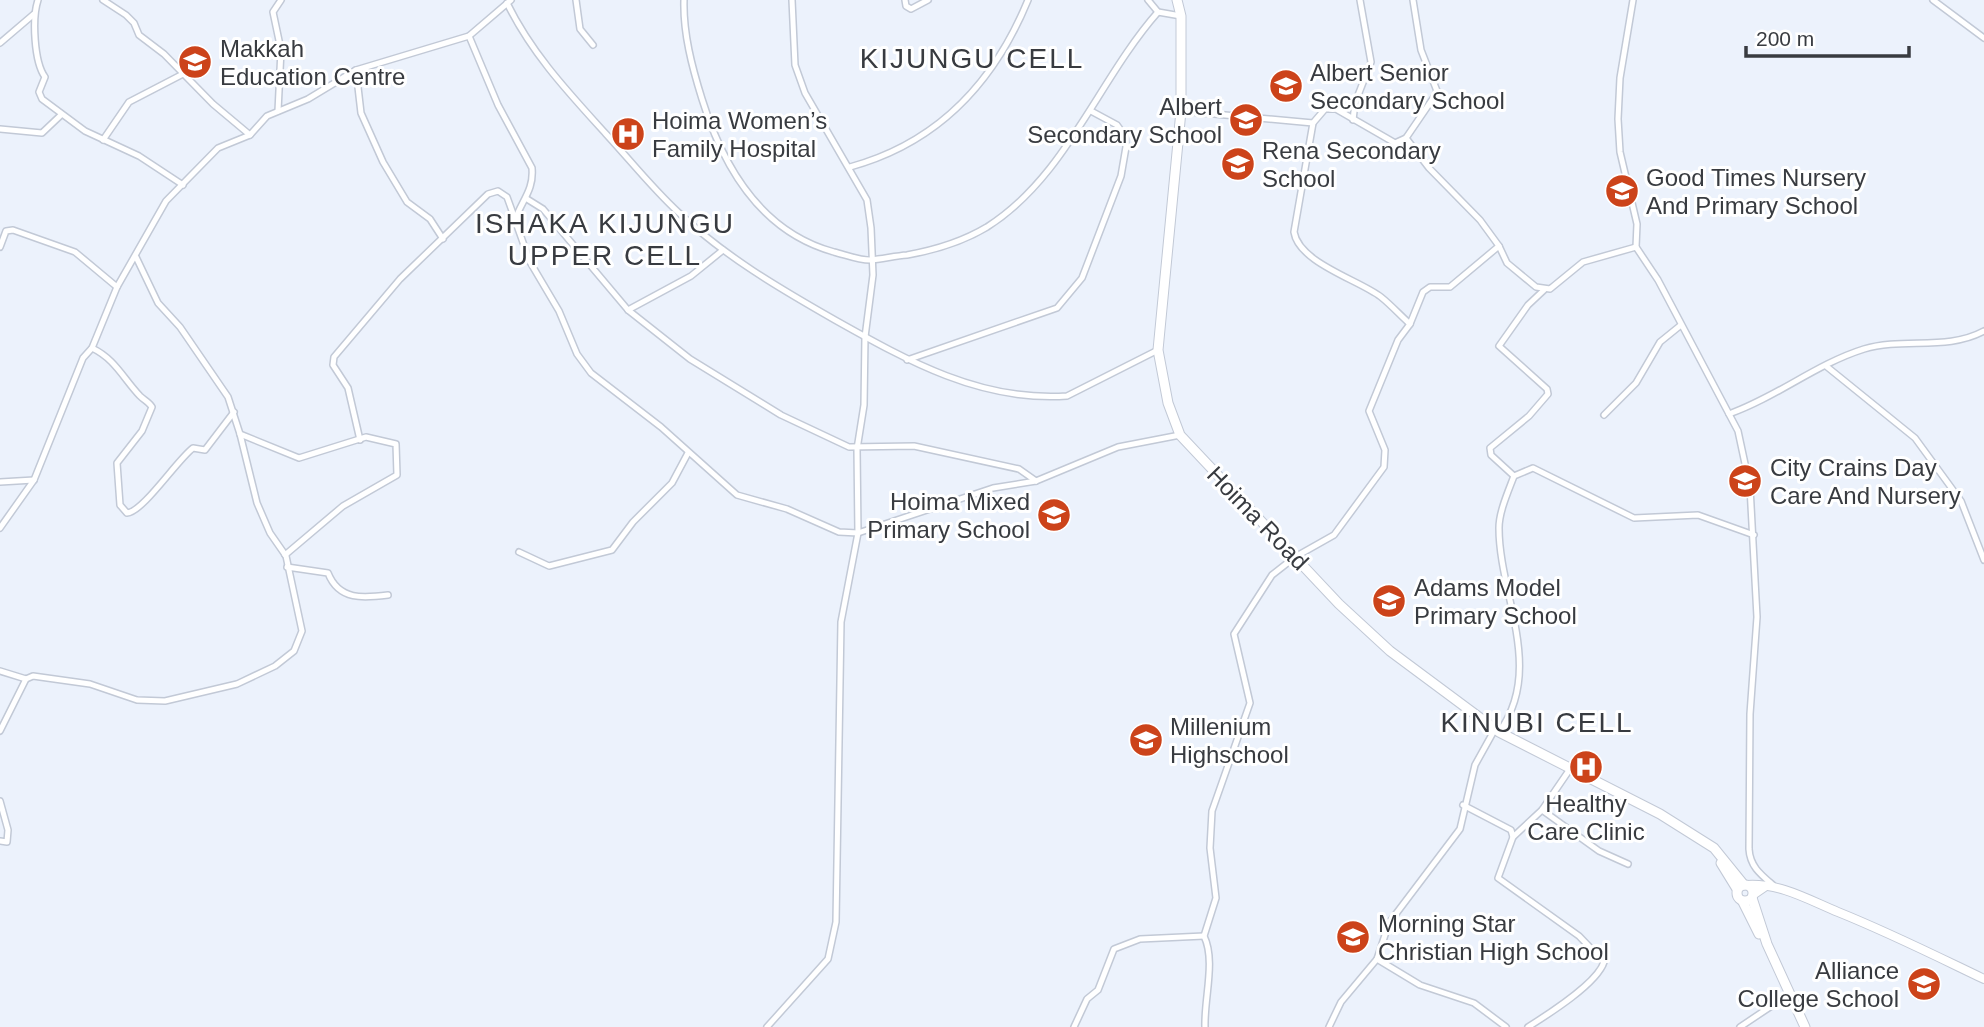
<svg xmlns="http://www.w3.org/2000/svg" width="1984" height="1027" viewBox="0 0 1984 1027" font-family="Helvetica,sans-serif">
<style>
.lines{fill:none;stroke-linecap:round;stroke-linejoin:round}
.minor-casing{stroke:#c2c9d6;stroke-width:8}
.secondary-casing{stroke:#c2c9d6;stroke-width:10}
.primary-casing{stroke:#c2c9d6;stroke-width:11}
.minor{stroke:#fff;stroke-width:5}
.secondary{stroke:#fff;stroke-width:8}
.primary{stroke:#fff;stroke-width:9}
.labels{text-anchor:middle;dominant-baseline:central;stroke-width:6;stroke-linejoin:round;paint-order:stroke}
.poi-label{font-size:24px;fill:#383b40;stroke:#fff;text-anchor:start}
.street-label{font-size:24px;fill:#383b40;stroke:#fff}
.quarter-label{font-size:28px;letter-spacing:2px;fill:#383b40;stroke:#fff}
</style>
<rect width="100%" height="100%" fill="#ecf2fc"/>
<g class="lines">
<!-- minor casing -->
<g class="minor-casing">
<g id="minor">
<path d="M 38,0 C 32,18 34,62 45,77 L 39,92 L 42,99 L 85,131 L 139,156 L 183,185"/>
<polyline points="103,0 126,15 134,23 139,35 164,54 213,104 250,135"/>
<polyline points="576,0 580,29 593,45"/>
<path d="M 684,0 C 683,33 692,67 702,99 C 723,167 761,232 834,252 C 846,255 858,260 870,260 C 882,259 895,256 907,255 C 935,250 962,242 987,227 C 1066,177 1098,80 1158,12"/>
<polyline points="905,0 906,6 911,9 928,0"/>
<polyline points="1148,0 1158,12 1181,16"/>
<path d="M 1633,0 L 1620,78 L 1618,119 L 1620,152 L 1637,224 L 1636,247 L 1658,280 L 1738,431 L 1750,487 L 1757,617 L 1750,714 L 1749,849 C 1750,866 1760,874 1773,885"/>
<polyline points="1933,0 1984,38"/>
<path d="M 507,3 C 532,54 568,92 606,134 C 630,160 652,188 678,212 C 724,256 779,288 835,320 C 908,361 981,402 1067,396 L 1158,350"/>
<path d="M 469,36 L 498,105 L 532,168 C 534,190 522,200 515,220 L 530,262 L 559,311 L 577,354 L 591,373 L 661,427 L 737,495 L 787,509 L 839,532 L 858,533 L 993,488 L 1036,481 L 1118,447 L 1180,435"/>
<polyline points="0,43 34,14"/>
<polyline points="356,70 361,113 383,162 407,202 430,219 443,239"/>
<polyline points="278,111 281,50 273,12 281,0"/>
<polyline points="1181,111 1313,123"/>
<polyline points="1353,120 1355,103 1371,62 1360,0"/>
<polyline points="0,129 42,133 61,115"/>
<polyline points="1406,138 1429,168 1480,220 1499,246 1507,263 1536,287 1550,289 1583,262 1636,247"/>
<polyline points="103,140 129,102 183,74"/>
<path d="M 850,167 C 938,143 994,83 1028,0"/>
<polyline points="527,199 543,209 628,310 690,359 781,415 849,447 914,446 1019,469 1036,481"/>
<polyline points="0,247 6,231 13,230 75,252 117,287"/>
<polyline points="628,310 691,276 723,250"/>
<path d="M 1410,324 C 1400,315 1391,305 1381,297 C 1359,280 1299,263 1294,232 L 1313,123 L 1325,109 L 1336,109 L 1395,143 L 1406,138 L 1434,97 L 1437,91 L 1421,50 L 1413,0"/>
<path d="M 92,348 C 115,359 123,378 140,396 C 144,400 149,402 152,407 L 142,431 L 117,463 L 120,505 L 127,513 C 143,512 177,460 193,448 L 205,450 L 234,412"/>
<polyline points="907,360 1057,308 1082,278 1121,176 1126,147 1125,136 1117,125 1091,111"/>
<polyline points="1826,366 1915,438 1961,501 1984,560"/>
<path d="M 1729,414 C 1777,397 1816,364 1864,349 C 1904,337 1947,351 1984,331"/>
<polyline points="1604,415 1636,383 1660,342 1681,325"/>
<polyline points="240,434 299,458 366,437 396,444 397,475 343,506 285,555"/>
<polyline points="360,440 348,388 333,365 334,357 400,279 488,194 498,191 507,197 515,219"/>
<polyline points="1514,476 1491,455 1490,448 1529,416 1548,394 1547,389 1499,346 1528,305 1544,290"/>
<polyline points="0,482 34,480"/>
<polyline points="0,528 34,480 83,358 92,348 117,287 166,201 218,148 250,135 267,116 308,99 356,70 469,36 511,0"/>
<polyline points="519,552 549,566 612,550 633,522 672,483 688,453"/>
<path d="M 287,567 L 328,573 C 339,601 364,598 388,595"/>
<polyline points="0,671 26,679 33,676 90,684 137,700 165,701 237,684 275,666 294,651 302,631 286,556 270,533 257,503 240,434 228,397 180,327 158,303 136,257"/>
<polyline points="0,731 26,679"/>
<path d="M 1499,732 C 1545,669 1499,595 1499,528 C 1499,512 1508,492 1514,476 L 1533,468 L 1634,518 L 1698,515 L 1754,535"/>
<polyline points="0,801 8,830 7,842 0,841"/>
<polyline points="1463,805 1511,830 1513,837 1542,810 1570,769"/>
<polyline points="1542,810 1599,851 1628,864"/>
<path d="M 1513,837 L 1498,878 L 1579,936 L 1604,962 C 1597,984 1547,1015 1528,1027"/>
<polyline points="1377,959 1420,985 1474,1003 1506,1027"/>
<polyline points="767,1027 828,959 836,922 841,622 858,533 857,449 864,405 865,337 873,275 871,228 867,200 805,93 795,65 792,0"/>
<polyline points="1074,1027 1087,999 1098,990 1114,949 1140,939 1204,936"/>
<path d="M 1205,1027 C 1204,998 1216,961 1204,936 L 1216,898 L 1210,848 L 1212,811 L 1250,703 L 1234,634 L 1272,575 L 1295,557 L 1334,535 L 1384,467 L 1385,450 L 1369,411 L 1398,340 L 1410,324 L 1423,292 L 1430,287 L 1450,287 L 1499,246"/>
<polyline points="1329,1027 1341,1002 1377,959 1389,923 1460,829 1475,765 1495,729"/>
<polyline points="1740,1027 1788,995"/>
</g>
</g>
<!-- secondary casing -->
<g class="secondary-casing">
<g id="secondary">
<path d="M 1747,885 C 1780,883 1807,899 1838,912 C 1888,932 1936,956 1984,979"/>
<polyline points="1753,895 1769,884"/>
</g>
</g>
<!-- primary casing -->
<g class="primary-casing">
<g id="primary">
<polyline points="1177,0 1181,16 1181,111 1158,350 1168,403 1180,435 1339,604 1390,651 1499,732 1660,814 1714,848 1744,885"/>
<polyline points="1721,863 1737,889"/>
<circle cx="1745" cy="893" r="8"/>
<polyline points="1752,898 1767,944 1805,1027"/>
<polyline points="1743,902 1759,934"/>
</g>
</g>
<!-- minor -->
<use href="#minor" class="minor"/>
<!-- secondary -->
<use href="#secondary" class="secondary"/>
<!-- primary -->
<use href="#primary" class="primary"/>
</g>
<!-- icons -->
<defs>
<g id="school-disc" transform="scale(1.75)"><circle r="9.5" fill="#cc431a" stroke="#fff"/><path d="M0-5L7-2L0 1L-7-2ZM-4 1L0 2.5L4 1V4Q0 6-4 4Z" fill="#fff"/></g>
<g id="hospital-disc" transform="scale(1.75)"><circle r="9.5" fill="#cc431a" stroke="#fff"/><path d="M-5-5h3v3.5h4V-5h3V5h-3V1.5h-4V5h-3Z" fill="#fff"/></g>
</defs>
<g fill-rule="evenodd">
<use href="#school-disc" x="195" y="62"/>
<use href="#school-disc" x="1286" y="86"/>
<use href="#school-disc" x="1246" y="120"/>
<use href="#hospital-disc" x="628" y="134"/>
<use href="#school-disc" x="1238" y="164"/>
<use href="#school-disc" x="1622" y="191"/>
<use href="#school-disc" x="1745" y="481"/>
<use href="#school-disc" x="1054" y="515"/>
<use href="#school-disc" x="1389" y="601"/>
<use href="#school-disc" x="1146" y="740"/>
<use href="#hospital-disc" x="1586" y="767"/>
<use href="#school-disc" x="1353" y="937"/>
<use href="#school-disc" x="1924" y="984"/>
</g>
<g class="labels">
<!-- poi labels -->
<g class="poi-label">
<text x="220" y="48">Makkah<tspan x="220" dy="28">Education Centre</tspan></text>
<text x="1310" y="72">Albert Senior<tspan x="1310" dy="28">Secondary School</tspan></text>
<text x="1222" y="106" text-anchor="end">Albert<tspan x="1222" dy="28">Secondary School</tspan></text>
<text x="652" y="120">Hoima Women’s<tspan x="652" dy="28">Family Hospital</tspan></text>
<text x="1262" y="150">Rena Secondary<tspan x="1262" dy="28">School</tspan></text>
<text x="1646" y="177">Good Times Nursery<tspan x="1646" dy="28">And Primary School</tspan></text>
<text x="1770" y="467">City Crains Day<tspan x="1770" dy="28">Care And Nursery</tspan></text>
<text x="1030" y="501" text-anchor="end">Hoima Mixed<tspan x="1030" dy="28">Primary School</tspan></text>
<text x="1414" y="587">Adams Model<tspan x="1414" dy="28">Primary School</tspan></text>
<text x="1170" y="726">Millenium<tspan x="1170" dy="28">Highschool</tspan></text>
<text x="1586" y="803" text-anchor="middle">Healthy<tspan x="1586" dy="28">Care Clinic</tspan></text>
<text x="1378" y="923">Morning Star<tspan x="1378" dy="28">Christian High School</tspan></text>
<text x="1899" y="970" text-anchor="end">Alliance<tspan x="1899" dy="28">College School</tspan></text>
</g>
<!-- street labels -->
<g class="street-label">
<text transform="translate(1258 518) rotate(46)">Hoima Road</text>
</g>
<!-- quarter labels -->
<g class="quarter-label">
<text x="972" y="58">KIJUNGU CELL</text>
<text x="605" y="223">ISHAKA KIJUNGU<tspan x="605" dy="32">UPPER CELL</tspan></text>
<text x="1537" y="722">KINUBI CELL</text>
</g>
</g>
<!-- scale -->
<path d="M1746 46v10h163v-10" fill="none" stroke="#383b40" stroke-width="3.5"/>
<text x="1756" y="46" font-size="21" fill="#383b40" stroke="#ffffff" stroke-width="5" paint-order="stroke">200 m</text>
</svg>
